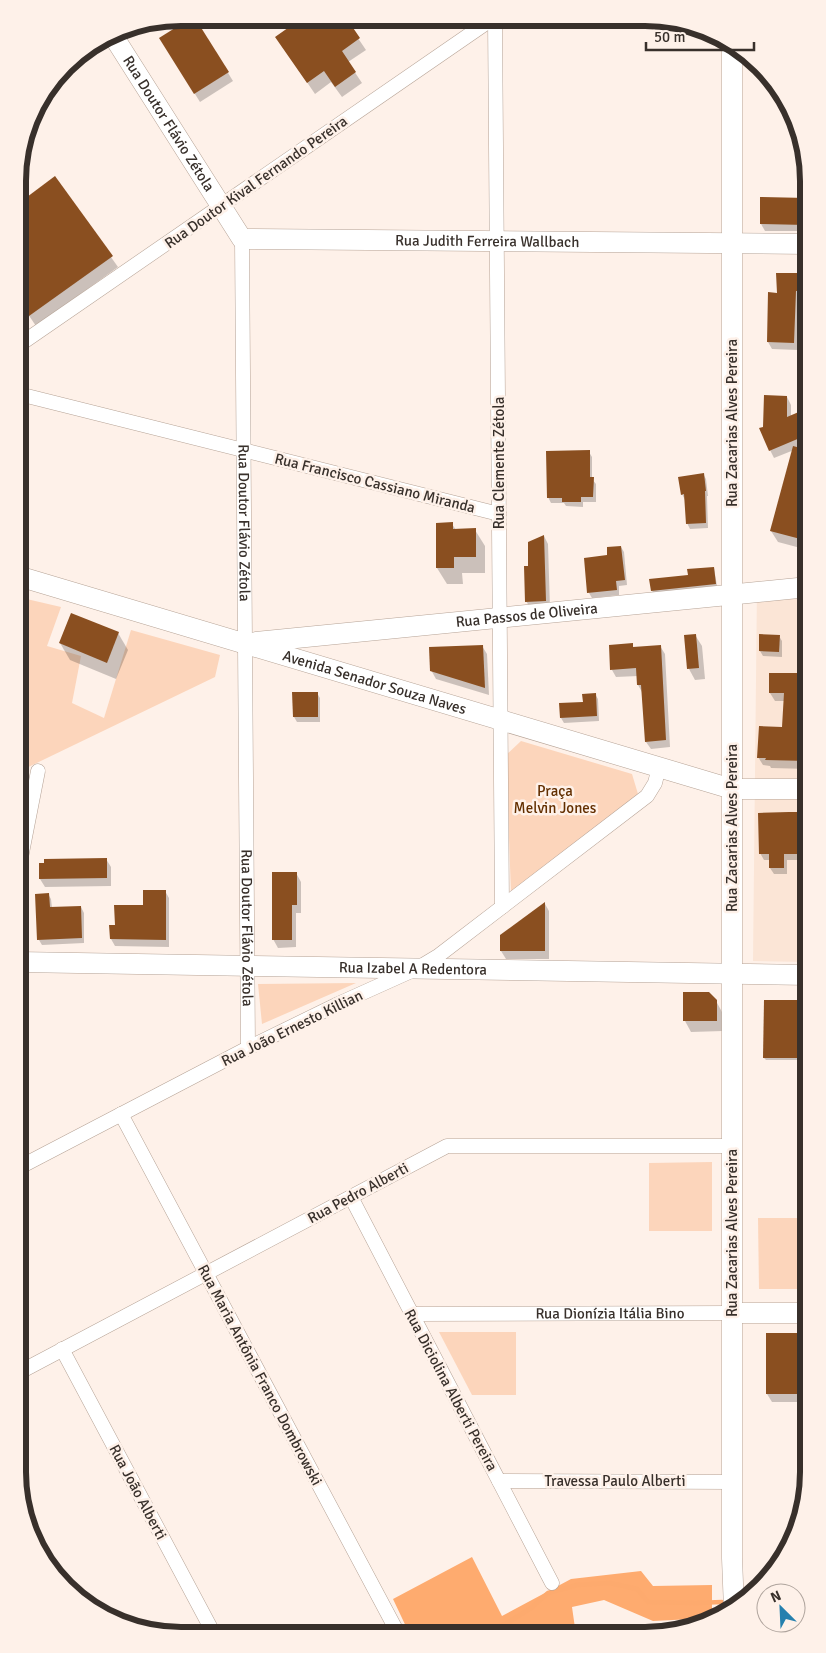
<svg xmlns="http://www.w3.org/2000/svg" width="826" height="1653" viewBox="0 0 826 1653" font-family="Signika,sans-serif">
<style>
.built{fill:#fbe5d6}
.green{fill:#fcd5bb}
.forest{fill:#feab6f}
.shadow{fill:#0003}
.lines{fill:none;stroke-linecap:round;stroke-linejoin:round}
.stream{stroke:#fdaa6e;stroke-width:4.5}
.building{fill:#8a4f20}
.lane-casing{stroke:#b6a396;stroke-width:8}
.street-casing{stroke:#b6a396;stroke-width:15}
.secondary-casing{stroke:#b6a396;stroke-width:21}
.lane{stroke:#fff;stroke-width:7}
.street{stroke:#fff;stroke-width:14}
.secondary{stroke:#fff;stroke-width:20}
.labels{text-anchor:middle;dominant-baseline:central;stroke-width:5;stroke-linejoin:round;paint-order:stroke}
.street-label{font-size:15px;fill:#38302b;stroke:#fef1e9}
.park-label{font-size:15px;fill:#632f00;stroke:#fef1e9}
.rim{fill:none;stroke:#38302b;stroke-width:6}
</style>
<rect width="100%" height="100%" fill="#fef1e9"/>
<!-- built -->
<polygon class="built" points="808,581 808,962 753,961 757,586"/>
<!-- green -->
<g class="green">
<polygon points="18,597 61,607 47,646 81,656 72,703 104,718 131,630 220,655 215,677 18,772"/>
<polygon points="521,741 632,774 638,794 511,893 506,755"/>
<polygon points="356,983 262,1024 258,984"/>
<polygon points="712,1162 712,1231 649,1231 649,1163"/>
<polygon points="758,1218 808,1218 808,1289 759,1289"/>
<polygon points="439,1332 516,1332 516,1395 472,1395"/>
</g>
<!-- forest -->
<polygon class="forest" points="472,1557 502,1616 571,1579 641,1571 653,1586 712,1585 712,1618 653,1621 604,1600 572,1607 576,1635 410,1635 393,1599"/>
<!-- shadow -->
<g class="shadow">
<polygon points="194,18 233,81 200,102 160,38"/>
<polygon points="304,18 345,19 366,50 348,62 362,83 342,97 331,82 315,94 277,38"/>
<polygon points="777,94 784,104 782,104"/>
<polygon points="55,178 118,267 36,326 19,301 19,204"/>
<polygon points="762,198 808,199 808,231 765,231 761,224"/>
<polygon points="808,274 808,297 799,297 798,350 772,349 768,342 769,294 778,294 778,275"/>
<polygon points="787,397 791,405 791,416 808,409 808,430 806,431 808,443 797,448 808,451 808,550 778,542 771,531 794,450 774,458 770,450 764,427"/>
<polygon points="589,452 592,457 592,479 596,484 596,502 583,502 583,507 566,506 564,503 551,503 548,497"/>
<polygon points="703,474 706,479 708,496 707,496 708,528 690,529 687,523 685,500 682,494"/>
<polygon points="452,524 456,530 475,530 485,546 485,573 462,573 463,584 447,584 437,568"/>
<polygon points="544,536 548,544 550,609 531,609 526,601"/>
<polygon points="621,547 624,552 627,585 619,586 619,595 592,598 589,593 585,559 609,557"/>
<polygon points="714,568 717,586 653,593 652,590"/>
<polygon points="808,616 808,655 804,648 803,617"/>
<polygon points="118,633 128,650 116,679 70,660 60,643"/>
<polygon points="695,635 702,646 705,679 695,680 689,669 686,636"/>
<polygon points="761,635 779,636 782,641 782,657 763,656 760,651"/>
<polygon points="632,645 634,648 660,646 665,654 670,747 651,749 646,742 642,692 638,685 638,676 616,677 612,670"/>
<polygon points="482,646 487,654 489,695 436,679 431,670"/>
<polygon points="803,674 808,682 808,769 771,768 770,766 763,765 758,757 784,729 785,701 775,701 770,693"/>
<polygon points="317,693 320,698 320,722 297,722 294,717"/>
<polygon points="595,694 598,699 599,721 564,723 561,718"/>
<polygon points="805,813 808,815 808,860 787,860 787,874 774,874 770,868 770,860 764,860 760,853"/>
<polygon points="106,859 111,867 111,886 45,887 40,879 40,864"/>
<polygon points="296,873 301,882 301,913 296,913 296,947 278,948 273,939"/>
<polygon points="165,891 169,898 169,947 115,946 111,939 110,926 116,926"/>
<polygon points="48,894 51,899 52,908 81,907 84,913 84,943 42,945 39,940"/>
<polygon points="545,904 549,911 549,959 506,959 501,951"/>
<polygon points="716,1001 722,1012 723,1031 691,1032 685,1021"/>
<polygon points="805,1001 806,1003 806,1060 766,1060 764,1058"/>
<polygon points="767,1335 808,1335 808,1402 772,1402 767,1394"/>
</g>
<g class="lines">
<!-- stream -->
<polyline class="stream" points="485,1635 489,1631 507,1623 531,1608 548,1593 577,1585 610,1583 637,1589 648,1602 696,1603 722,1602"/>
</g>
<!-- building -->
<g class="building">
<polygon points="191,18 195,18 229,72 194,94 159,38"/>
<polygon points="302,18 347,19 360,38 342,51 356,72 335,87 324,71 307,83 275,37"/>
<polygon points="55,176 113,256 29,316 19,301 19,203"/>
<polygon points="760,197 807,198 806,225 760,224"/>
<polygon points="776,273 808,273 808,290 796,291 794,343 767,342 768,292 777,293"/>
<polygon points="764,395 787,396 787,417 808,408 808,421 802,423 807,435 769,451 759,428 763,427"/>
<polygon points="793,446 808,450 808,541 770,531"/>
<polygon points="590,450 590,477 594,477 593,497 581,497 581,502 562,502 562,498 547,498 546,451"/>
<polygon points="704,473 706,491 705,491 706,523 686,524 684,494 681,495 678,477"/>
<polygon points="453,522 453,529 476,528 476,557 454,557 454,568 436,568 436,523"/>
<polygon points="544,535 546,601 525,602 524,566 528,566 528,542"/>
<polygon points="621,546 625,580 616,581 617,590 587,593 584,558 607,555 607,547"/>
<polygon points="714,567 716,584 651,591 649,579 688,575 687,569"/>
<polygon points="71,613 119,632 107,663 59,643"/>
<polygon points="696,634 699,668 687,669 684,635"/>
<polygon points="759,634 780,635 779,652 759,651"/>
<polygon points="633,643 633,647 661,645 666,740 645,742 641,685 637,685 636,668 610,670 609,645"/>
<polygon points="483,645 485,688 430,671 429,647"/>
<polygon points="769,673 804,673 804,713 808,713 808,761 765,760 766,758 757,758 759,726 782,727 784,693 769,693"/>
<polygon points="292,692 318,692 318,717 293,717"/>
<polygon points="596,693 597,716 560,718 559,703 583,702 582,694"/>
<polygon points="789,812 806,812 807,854 784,854 784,868 769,868 769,854 759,854 758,813"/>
<polygon points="107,858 107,878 39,879 39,863 44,863 44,859"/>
<polygon points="272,872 297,872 297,905 292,905 292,940 272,940"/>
<polygon points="143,890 166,890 166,940 110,939 109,925 115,925 114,905 143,905"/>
<polygon points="49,893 50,907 81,906 82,938 37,940 35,894"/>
<polygon points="545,902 545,951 500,951 500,935"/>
<polygon points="683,992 709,992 717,1000 717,1021 683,1021"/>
<polygon points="764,1000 806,1000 805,1058 763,1058"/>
<rect x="766" y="1333" width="42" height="61"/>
</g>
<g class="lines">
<!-- lane casing -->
<g class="lane-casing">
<g id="lane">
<polyline points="226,18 229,23"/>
<polyline points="276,18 285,19 288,18"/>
</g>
</g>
<!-- street casing -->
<g class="street-casing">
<g id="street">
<polyline points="495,19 502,907"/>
<path id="s1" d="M 242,239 L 248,1048"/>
<polyline points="19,345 492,19"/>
<polyline points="19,394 499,514"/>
<polyline points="18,873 38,771"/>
<polyline points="121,1114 399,1635"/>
<polyline points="18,1168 248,1048 338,1004 418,968 438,956 647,796 655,783 659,767"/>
<polyline points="351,1197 552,1583"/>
<path id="s2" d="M 412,1314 L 732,1313"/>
<polyline points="62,1349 214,1634"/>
<polyline points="18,1373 447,1146 732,1146"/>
<polyline points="499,1481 732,1482"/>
</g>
</g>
<!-- secondary casing -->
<g class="secondary-casing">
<g id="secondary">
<path id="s3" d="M 112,34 L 242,239 L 808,244"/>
<polyline points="732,48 732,1558 734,1609"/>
<path id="s4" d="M 18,576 L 732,789 L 808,789"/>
<path id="s5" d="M 256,642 L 808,587"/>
<path id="s6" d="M 18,962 L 808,975"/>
<polyline points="732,1313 808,1313"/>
</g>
</g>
<!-- lane -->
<use href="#lane" class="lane"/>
<!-- street -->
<use href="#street" class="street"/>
<!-- secondary -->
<use href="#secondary" class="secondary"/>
</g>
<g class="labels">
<!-- street labels -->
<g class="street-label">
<text stroke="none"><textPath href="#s3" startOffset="106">Rua Doutor Flávio Zétola</textPath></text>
<text transform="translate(256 182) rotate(-35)">Rua Doutor Kival Fernando Pereira</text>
<text stroke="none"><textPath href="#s3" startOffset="488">Rua Judith Ferreira Wallbach</textPath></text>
<text transform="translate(732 423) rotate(-90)">Rua Zacarias Alves Pereira</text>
<text transform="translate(499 463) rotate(-90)">Rua Clemente Zétola</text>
<text transform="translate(375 483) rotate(14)">Rua Francisco Cassiano Miranda</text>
<text stroke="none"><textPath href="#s1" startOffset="284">Rua Doutor Flávio Zétola</textPath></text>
<text stroke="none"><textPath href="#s5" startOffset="272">Rua Passos de Oliveira</textPath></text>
<text stroke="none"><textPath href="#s4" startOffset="372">Avenida Senador Souza Naves</textPath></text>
<text transform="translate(732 828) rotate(-90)">Rua Zacarias Alves Pereira</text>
<text stroke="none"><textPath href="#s1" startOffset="689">Rua Doutor Flávio Zétola</textPath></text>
<text stroke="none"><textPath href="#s6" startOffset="395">Rua Izabel A Redentora</textPath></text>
<text transform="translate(292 1028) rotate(-26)">Rua João Ernesto Killian</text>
<text transform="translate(358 1193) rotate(-28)">Rua Pedro Alberti</text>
<text transform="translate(732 1233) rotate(-90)">Rua Zacarias Alves Pereira</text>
<text stroke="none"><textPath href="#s2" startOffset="198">Rua Dionízia Itália Bino</textPath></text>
<text transform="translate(260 1375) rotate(62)">Rua Maria Antônia Franco Dombrowski</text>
<text transform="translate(451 1390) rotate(62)">Rua Diciolina Alberti Pereira</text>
<text x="615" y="1481">Travessa Paulo Alberti</text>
<text transform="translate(138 1492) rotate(62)">Rua João Alberti</text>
</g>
<!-- park labels -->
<g class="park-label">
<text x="555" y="791">Praça<tspan x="555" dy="17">Melvin Jones</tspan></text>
</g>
</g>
<!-- crop -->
<path d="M0 0H826V1653H0ZM181 26H645A155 155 0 0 1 800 181V1472A155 155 0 0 1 645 1627H181A155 155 0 0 1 26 1472V181A155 155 0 0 1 181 26Z" fill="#fef1e9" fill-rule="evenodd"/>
<path class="rim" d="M181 26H645A155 155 0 0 1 800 181V1472A155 155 0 0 1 645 1627H181A155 155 0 0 1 26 1472V181A155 155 0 0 1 181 26Z"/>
<!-- north arrow -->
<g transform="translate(781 1608) rotate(336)"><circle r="24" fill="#fef1e9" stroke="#afa49d"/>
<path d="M0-4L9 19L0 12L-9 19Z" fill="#2580ae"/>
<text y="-8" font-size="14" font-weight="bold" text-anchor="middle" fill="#38302b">N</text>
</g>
<!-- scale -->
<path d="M646 42v8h108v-8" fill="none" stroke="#38302b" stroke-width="2.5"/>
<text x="654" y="42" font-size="15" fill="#38302b" stroke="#fef1e9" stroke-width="4" paint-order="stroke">50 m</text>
</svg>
